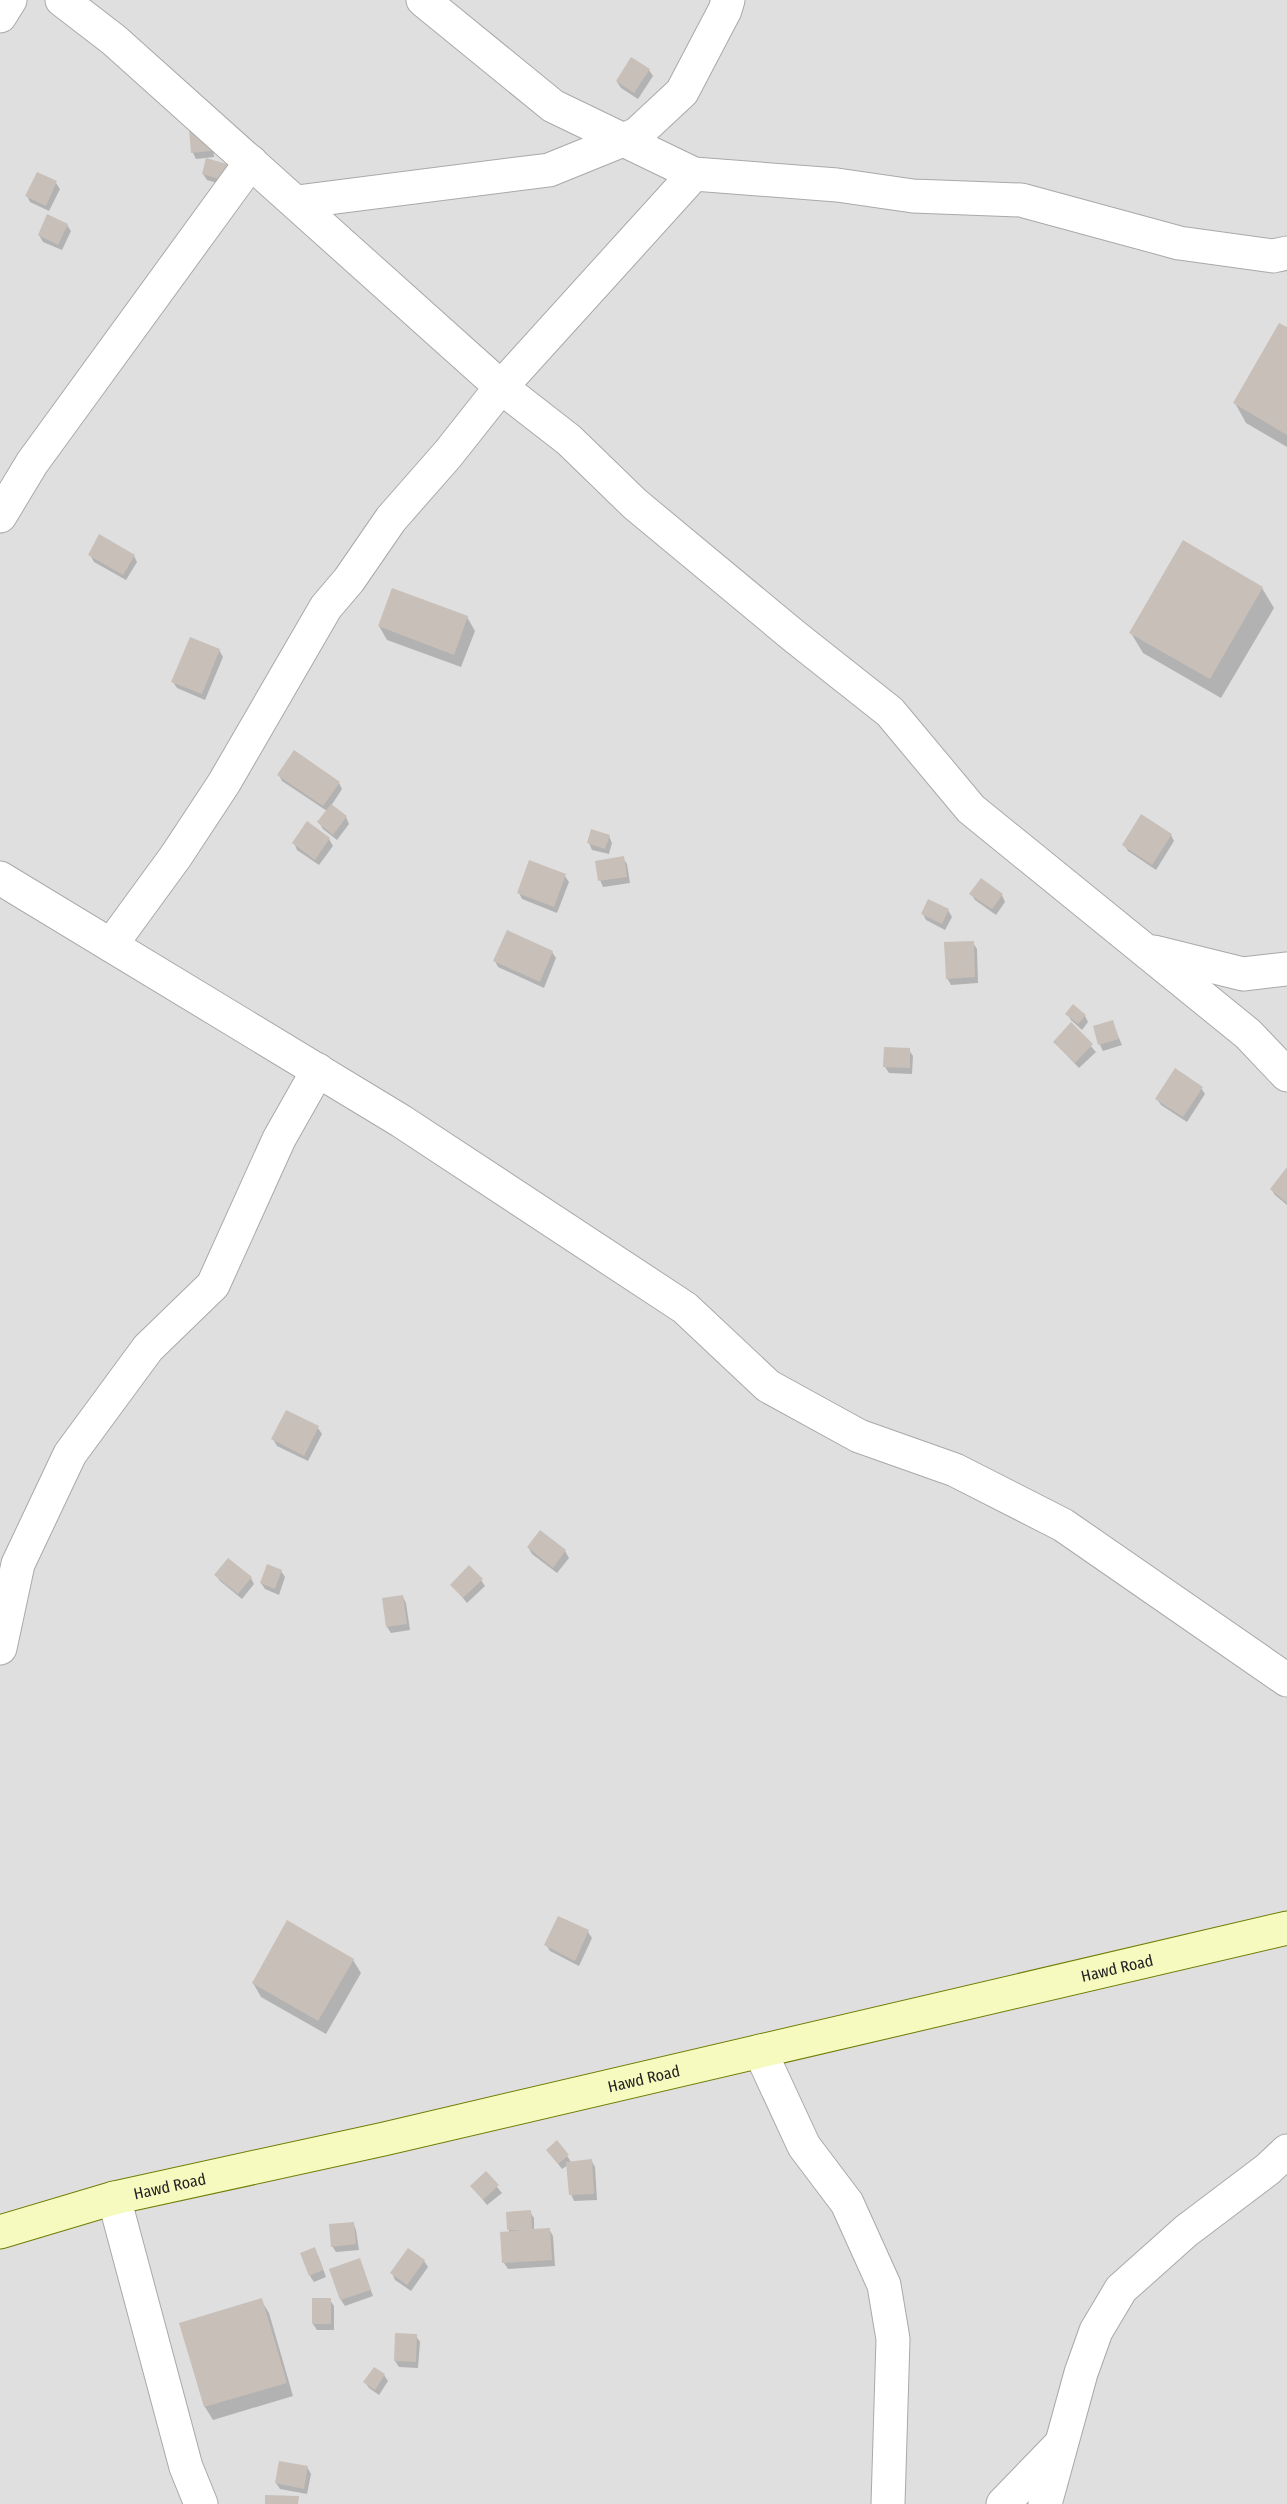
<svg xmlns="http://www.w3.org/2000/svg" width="1287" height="2504" viewBox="0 0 1287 2504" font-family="'Fira Sans Condensed',sans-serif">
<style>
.residential{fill:#e0dfdf}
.shadow{fill:#0003}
.building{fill:#c7bfb8}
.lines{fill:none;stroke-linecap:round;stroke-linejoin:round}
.minor-casing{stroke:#a9a9a9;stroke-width:35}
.secondary-casing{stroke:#707d05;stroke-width:35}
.minor{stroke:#fff;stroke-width:33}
.secondary{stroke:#f7fabf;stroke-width:33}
.labels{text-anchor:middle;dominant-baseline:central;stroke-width:4.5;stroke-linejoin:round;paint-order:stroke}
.street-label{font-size:16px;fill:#222;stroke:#fff}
</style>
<rect width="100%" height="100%" fill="#f2efe9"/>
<!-- residential -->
<rect class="residential" x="0" y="0" width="1287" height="2504"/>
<!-- shadow -->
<g class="shadow">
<polygon points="649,70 653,76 638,99 621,88 617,82"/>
<polygon points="190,130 212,135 214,157 196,159 193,153"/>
<polygon points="207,160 233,188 207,180 203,174"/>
<polygon points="38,174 56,183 60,189 49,211 30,202 27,196"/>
<polygon points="67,225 71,231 62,250 43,242 39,235"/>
<polygon points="1287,329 1287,447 1246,423 1235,403"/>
<polygon points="1184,542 1262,588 1274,608 1221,698 1143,653 1131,633"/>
<polygon points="90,555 134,556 137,562 126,580 94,562"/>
<polygon points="467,617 475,631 461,667 387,640 379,626"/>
<polygon points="219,650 223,657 205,700 177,688 173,682"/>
<polygon points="279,775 339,783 342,789 331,806 346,817 349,824 337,840 323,829 319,822 327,811 282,781"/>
<polygon points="1171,835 1174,841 1156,870 1128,851 1124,845"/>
<polygon points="609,836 612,843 609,854 592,850 589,843"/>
<polygon points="329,839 333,846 319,865 297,850 294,843"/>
<polygon points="623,858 627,864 630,883 603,887 600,880"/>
<polygon points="565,876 569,882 557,913 522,899 519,893"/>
<polygon points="971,894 1002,895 1005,902 996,915 975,900"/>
<polygon points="948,910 952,917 945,930 926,920 923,914"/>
<polygon points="973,943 977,949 978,983 951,985 947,978"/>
<polygon points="552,952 556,958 544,988 498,967 495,961"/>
<polygon points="1067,1014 1085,1016 1088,1022 1082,1030 1071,1020"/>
<polygon points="1112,1022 1122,1045 1103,1051 1100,1045"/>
<polygon points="1071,1024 1096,1052 1079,1068 1054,1042"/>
<polygon points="909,1050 913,1056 912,1074 889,1073 885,1067"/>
<polygon points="1201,1088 1205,1094 1187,1122 1161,1105 1157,1099"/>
<polygon points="1287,1169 1287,1205 1275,1195 1271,1189"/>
<polygon points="287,1412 318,1428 322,1434 308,1461 277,1446 273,1439"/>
<polygon points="540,1532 565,1551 569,1558 557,1573 532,1554 528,1547"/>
<polygon points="281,1571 285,1577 279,1595 265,1589 261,1583"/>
<polygon points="216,1575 251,1578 254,1584 242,1599 220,1581"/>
<polygon points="481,1580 485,1586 467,1603 452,1585"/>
<polygon points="403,1597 406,1603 410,1630 391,1633 387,1627"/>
<polygon points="559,1918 588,1932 592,1938 579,1966 550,1951 546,1945"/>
<polygon points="353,1960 361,1973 326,2034 261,1997 253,1983"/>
<polygon points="557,2142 572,2163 591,2160 595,2167 597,2200 574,2201 571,2194 568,2165 562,2169 552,2156"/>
<polygon points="486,2174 502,2193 487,2205 472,2186"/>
<polygon points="530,2212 534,2218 534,2230 549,2229 553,2236 555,2266 508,2269 504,2263 501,2233 509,2232 508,2213"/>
<polygon points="353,2223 356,2230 359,2250 336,2252 332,2246"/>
<polygon points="318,2255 326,2277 314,2282 310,2276"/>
<polygon points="424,2261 428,2267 411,2291 395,2280 392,2273"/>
<polygon points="362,2266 373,2296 345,2306 341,2300"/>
<polygon points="261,2300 269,2313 293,2396 213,2420 205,2407 181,2324"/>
<polygon points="330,2300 334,2306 334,2330 317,2330 313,2324"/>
<polygon points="416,2336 420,2342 418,2368 399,2367 395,2361"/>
<polygon points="384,2375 388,2381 379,2395 369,2388 365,2382"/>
<polygon points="307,2467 311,2474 307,2494 280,2489 276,2483"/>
</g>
<!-- building -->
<g class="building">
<polygon points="631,57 650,69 634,93 616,81"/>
<polygon points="209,127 211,151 191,153 189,129"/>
<polygon points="206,158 234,166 229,182 202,174"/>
<polygon points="37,172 57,181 46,206 25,196"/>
<polygon points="47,214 68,224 58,245 38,235"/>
<polygon points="1279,323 1287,327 1287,435 1233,403"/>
<polygon points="99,534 135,555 123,575 88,555"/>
<polygon points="1183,540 1263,587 1210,679 1129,633"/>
<polygon points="392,588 468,616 454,655 378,626"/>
<polygon points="190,637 220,649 202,694 171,682"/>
<polygon points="294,750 340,782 323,806 277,775"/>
<polygon points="331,804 347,816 333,835 317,822"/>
<polygon points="1141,814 1172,834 1152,865 1122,845"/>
<polygon points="307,821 330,838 315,860 292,843"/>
<polygon points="591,829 610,835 605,849 587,843"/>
<polygon points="624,856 627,877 598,881 595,861"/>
<polygon points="529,860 566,874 554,907 517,893"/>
<polygon points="981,878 1003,894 992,909 969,894"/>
<polygon points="928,899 949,909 942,924 921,914"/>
<polygon points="507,930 553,951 540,982 493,961"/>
<polygon points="974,941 975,977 946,979 944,942"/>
<polygon points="1073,1004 1086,1015 1078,1024 1065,1014"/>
<polygon points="1113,1020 1119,1039 1098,1045 1093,1026"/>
<polygon points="1071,1022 1093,1044 1075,1063 1053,1042"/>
<polygon points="884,1047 910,1048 910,1068 883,1067"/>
<polygon points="1175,1068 1203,1087 1183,1117 1155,1099"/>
<polygon points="1287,1167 1287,1203 1270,1189"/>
<polygon points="286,1410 319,1426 304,1456 271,1439"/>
<polygon points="540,1530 566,1550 553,1568 527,1547"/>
<polygon points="228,1558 252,1577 238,1594 214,1575"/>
<polygon points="267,1564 282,1570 275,1589 260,1583"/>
<polygon points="469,1565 483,1579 463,1598 450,1585"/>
<polygon points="403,1595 407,1624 386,1627 382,1598"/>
<polygon points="558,1916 589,1930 575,1961 544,1945"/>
<polygon points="287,1920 354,1959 318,2021 252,1983"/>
<polygon points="557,2140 569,2155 558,2164 546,2150"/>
<polygon points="592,2159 594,2194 569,2195 566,2162"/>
<polygon points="486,2171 499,2185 483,2200 470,2186"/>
<polygon points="531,2210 532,2229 550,2228 552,2260 502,2263 500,2232 524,2230 507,2230 506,2212"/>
<polygon points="354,2222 356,2244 331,2247 329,2224"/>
<polygon points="315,2247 323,2270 309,2276 300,2253"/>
<polygon points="408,2248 425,2260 407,2285 390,2273"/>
<polygon points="360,2258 371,2290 340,2300 329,2269"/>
<polygon points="262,2298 287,2383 204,2407 179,2323"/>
<rect x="312" y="2298" width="19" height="26"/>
<polygon points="395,2333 417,2334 416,2362 394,2361"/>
<polygon points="374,2367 385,2374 375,2390 363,2382"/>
<polygon points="279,2461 308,2466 304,2489 275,2483"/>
<polygon points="265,2495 299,2496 298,2504 265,2504"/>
</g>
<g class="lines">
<!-- minor casing -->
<g class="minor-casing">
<g id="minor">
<polyline points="62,0 114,40 501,387 569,440 635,504 794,636 890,712 971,809 1248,1034 1287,1075"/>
<polyline points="423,0 553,106 694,174 837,185 913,196 1021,200 1179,243 1273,256 1287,253"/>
<polyline points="0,16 10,0"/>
<polyline points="297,202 549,170 623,140 637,134 682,92 725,10 728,0"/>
<polyline points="0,516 32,463 251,162"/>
<polyline points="0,878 401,1121 685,1308 768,1386 859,1436 955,1470 1063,1525 1287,1680"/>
<polyline points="111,945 176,856 224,783 326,607 349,580 391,519 448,454 501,387 694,174"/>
<polyline points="1154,952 1243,974 1287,969"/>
<polyline points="0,1648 18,1564 70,1454 148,1348 213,1285 279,1139 318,1070"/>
<polyline points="760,2051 804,2146 847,2203 884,2285 893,2339 888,2504"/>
<polyline points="114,2198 186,2467 201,2504"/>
<polyline points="1003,2504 1060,2445"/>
<polyline points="1045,2504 1081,2373 1096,2331 1121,2289 1186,2231 1268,2169 1287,2151"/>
</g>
</g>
<!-- secondary casing -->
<g class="secondary-casing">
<g id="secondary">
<path id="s1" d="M 0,2232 L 114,2198 L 384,2139 L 1287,1928"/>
</g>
</g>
<!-- minor -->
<use href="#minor" class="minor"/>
<!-- secondary -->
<use href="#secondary" class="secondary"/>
</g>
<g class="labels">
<!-- street labels -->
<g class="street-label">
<text stroke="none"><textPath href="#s1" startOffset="1148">Hawd Road</textPath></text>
<text stroke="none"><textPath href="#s1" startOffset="662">Hawd Road</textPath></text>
<text stroke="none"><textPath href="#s1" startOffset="176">Hawd Road</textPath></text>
</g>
</g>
</svg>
